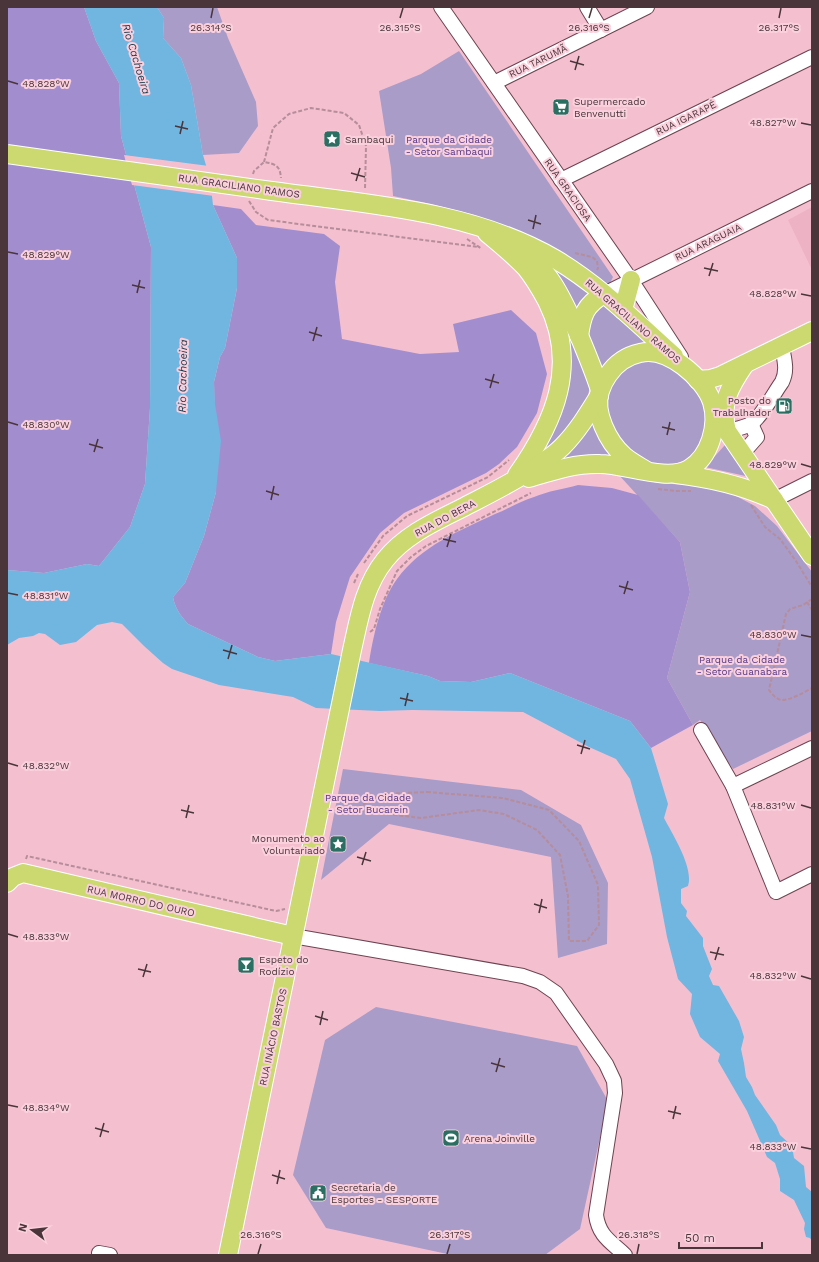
<svg xmlns="http://www.w3.org/2000/svg" width="819" height="1262" viewBox="0 0 819 1262" font-family="'Work Sans',sans-serif">
<style>
.built{fill:#eeb2c5}
.green{fill:#a99cc9}
.forest{fill:#a28ece}
.water{fill:#71b5e1}
.pier{fill:#f4c0d0}
.lines{fill:none;stroke-linecap:round;stroke-linejoin:round}
.minor-casing{stroke:#6e4351;stroke-width:16}
.major-casing{stroke:#fff;stroke-width:20}
.path{stroke:#b68d9a;stroke-width:2;stroke-dasharray:4 2;stroke-linecap:butt}
.minor{stroke:#fff;stroke-width:14}
.major{stroke:#cbd970;stroke-width:18}
.major-bridge-casing{stroke:#fff;stroke-width:20;stroke-linecap:butt}
.major-bridge{stroke:#cbd970;stroke-width:18}
.ticks{fill:none;stroke:#4a353b;stroke-width:1.5}
.labels{text-anchor:middle;dominant-baseline:central;stroke-width:4;stroke-linejoin:round;paint-order:stroke}
.street-label{font-size:10px;fill:#4a353b;stroke:#fbd0dd}
.poi-label{font-size:10px;fill:#4a353b;stroke:#fbd0dd;text-anchor:start}
.park-label{font-size:10px;fill:#543784;stroke:#fbd0dd}
.water-label{font-size:11px;font-style:italic;fill:#19384b;stroke:#fbd0dd}
.ticks-label{font-size:10px;text-anchor:middle;fill:#4a353b;stroke:#fbd0dd;stroke-width:4;stroke-linejoin:round;paint-order:stroke}
</style>
<rect width="100%" height="100%" fill="#f4c0d0"/>
<!-- built -->
<polygon class="built" points="812,207 812,270 788,220"/>
<!-- green -->
<g class="green">
<polygon points="157,7 217,7 228,38 256,102 258,126 239,153 203,155 191,85 181,58 163,38 164,18"/>
<polygon points="459,51 613,277 610,283 602,284 496,224 475,215 431,204 393,196 391,168 379,91 421,74"/>
<polygon points="547,264 556,268 596,295 579,315"/>
<path d="M 606,304 L 646,342 C 623,346 617,354 600,369 C 591,344 578,323 606,304 Z"/>
<polygon points="564,311 590,386 587,400 558,442 534,461 548,440"/>
<polygon points="648,357 682,368 709,409 703,446 688,459 669,466 649,464 631,456 605,415 606,396 615,377 630,363"/>
<polygon points="595,415 618,458 543,468"/>
<polygon points="725,445 728,445 750,477 705,467"/>
<polygon points="618,474 658,483 715,487 738,497 755,506 777,526 812,572 812,731 733,769 700,720 693,725 667,678 690,592 680,542"/>
<polygon points="343,769 521,790 581,825 608,883 607,944 558,958 551,857 389,824 321,880"/>
<polygon points="376,1007 577,1046 608,1101 580,1229 545,1255 452,1255 326,1228 293,1175 325,1040"/>
</g>
<!-- forest -->
<g class="forest">
<polygon points="7,7 84,7 96,41 119,83 121,136 151,247 150,408 145,484 130,527 99,566 87,564 44,573 7,570"/>
<path d="M 213,205 L 241,209 L 256,225 L 324,234 L 340,246 L 335,282 L 342,339 L 420,354 L 459,352 L 453,324 L 511,310 L 536,333 L 547,374 L 537,413 L 517,447 L 499,464 L 486,473 L 404,513 L 380,533 L 350,577 L 336,622 L 331,654 L 275,661 L 258,657 L 188,624 C 180,615 175,608 173,597 L 185,583 L 204,536 L 216,492 L 214,382 L 220,357 L 225,348 L 237,288 L 237,258 Z"/>
<path d="M 578,485 L 612,488 L 638,495 L 680,542 L 690,592 L 667,678 L 693,725 L 651,748 L 630,721 L 510,673 L 471,682 L 440,681 L 428,676 L 369,663 C 373,636 381,601 397,579 C 421,546 459,531 495,514 C 508,509 521,501 534,497 C 548,491 564,489 578,485 Z"/>
</g>
<!-- water -->
<path class="water" d="M 84,7 L 157,7 L 164,18 L 163,38 L 181,58 L 191,85 L 203,155 L 210,179 L 213,205 L 237,258 L 237,288 L 225,348 L 220,357 L 214,382 L 215,404 L 221,441 L 216,492 L 204,536 L 185,583 L 173,597 C 175,608 180,615 188,624 L 258,657 L 275,661 L 331,654 L 428,676 L 440,681 L 471,682 L 510,673 L 630,721 L 651,748 L 668,804 L 664,818 C 673,835 694,868 688,886 L 681,889 L 681,903 L 687,911 L 686,916 L 703,938 L 703,946 L 712,969 L 709,976 L 713,985 L 719,986 L 739,1021 L 744,1037 L 741,1049 L 744,1063 L 746,1077 L 752,1087 L 755,1095 L 776,1125 L 780,1135 L 792,1146 L 794,1158 L 804,1166 L 806,1187 L 812,1192 L 812,1241 L 810,1238 L 806,1237 L 804,1229 L 805,1223 L 794,1200 L 780,1191 L 780,1179 L 775,1163 L 767,1157 L 747,1111 L 718,1061 L 720,1054 L 700,1037 L 690,1014 L 692,994 L 678,979 L 667,937 L 652,857 L 630,779 L 616,759 L 589,747 L 523,712 L 412,710 L 380,711 L 316,708 L 293,697 L 219,685 L 172,669 L 163,663 L 144,646 L 122,624 L 112,622 L 97,625 L 76,642 L 60,645 L 45,634 L 39,633 L 33,636 L 19,638 L 7,645 L 7,570 L 44,573 L 87,564 L 99,566 L 130,527 L 145,484 L 150,408 L 151,247 L 121,136 L 119,83 L 96,41 Z"/>
<!-- pier -->
<polygon class="pier" points="124,155 209,166 212,178 214,196 132,185"/>
<g class="lines">
<!-- minor casing -->
<g class="minor-casing">
<g id="minor">
<polyline points="441,7 631,280 681,357"/>
<polyline points="587,7 601,30"/>
<polyline points="494,83 647,7"/>
<polyline points="561,180 812,57"/>
<polyline points="604,294 812,191"/>
<path d="M 727,431 C 735,429 745,428 752,423 C 762,416 774,393 782,382 C 788,370 784,359 782,346"/>
<polyline points="742,454 757,437 751,424"/>
<polyline points="774,500 812,481"/>
<polyline points="701,730 733,786 776,892 812,874"/>
<polyline points="733,786 812,748"/>
<path d="M 293,936 L 523,976 L 540,982 L 556,993 L 606,1064 L 614,1081 L 615,1093 L 596,1215 C 599,1236 610,1241 625,1255"/>
<polyline points="99,1253 110,1255"/>
</g>
</g>
<!-- major casing -->
<g class="major-casing">
<g id="major">
<path d="M 272,191 C 366,204 471,210 555,259 C 599,285 636,322 674,356"/>
<path d="M 487,233 C 500,244 514,255 526,268 C 534,278 541,290 547,301 C 579,365 555,421 517,475"/>
<path d="M 521,251 C 551,270 564,303 578,333 C 586,352 594,371 600,390"/>
<polyline points="623,310 631,280"/>
<path d="M 579,336 C 582,315 585,305 604,294"/>
<path d="M 745,364 C 730,386 719,404 727,431 L 812,556"/>
<polyline points="698,380 710,379 720,376 812,331"/>
<path d="M 676,474 C 710,478 742,485 774,500"/>
<path d="M 529,478 C 552,471 576,463 600,464 C 625,464 667,482 689,469 C 710,457 719,425 712,402 C 704,378 667,346 640,353 C 626,356 616,363 608,375 C 605,379 602,385 600,391 C 593,412 608,442 624,456 C 631,462 639,466 647,471"/>
<polyline points="7,883 13,877 23,873 293,936"/>
<path d="M 228,1255 L 352,650 C 359,619 364,586 385,560 C 405,535 434,522 462,508 C 487,495 512,483 536,467 C 545,461 554,455 562,447 C 577,432 588,414 599,396"/>
</g>
</g>
<!-- path -->
<g class="path">
<polyline points="264,162 273,128 289,114 311,108 344,113 359,125 366,146 365,189"/>
<path d="M 253,174 L 254,171 L 264,162 C 275,164 280,165 281,178"/>
<polyline points="249,201 256,212 268,220 478,247"/>
<polyline points="467,239 482,249"/>
<polyline points="575,253 592,257 597,261 598,268 597,270"/>
<polyline points="658,489 677,491 691,491"/>
<polyline points="751,505 765,527 780,539 796,561 812,587"/>
<polyline points="364,563 383,536 407,516 488,477 509,460"/>
<polyline points="354,583 358,574"/>
<path d="M 812,599 L 803,605 L 790,609 L 786,614 L 769,690 C 772,694 776,699 781,700 C 789,701 805,692 812,688"/>
<polyline points="807,602 812,610"/>
<polyline points="370,632 374,629 380,609 397,571 411,557 426,546 531,493"/>
<polygon points="427,792 503,798 549,810 579,841 598,885 599,925 587,941 569,941 568,896 560,855 537,830 504,814 479,810 421,818 354,810 381,794"/>
<polyline points="26,859 27,856 276,911 285,909"/>
</g>
<!-- minor -->
<use href="#minor" class="minor"/>
<!-- major -->
<use href="#major" class="major"/>
<!-- major-bridge casing -->
<g class="major-bridge-casing">
<polyline id="major-bridge" points="7,154 272,191"/>
</g>
<!-- major-bridge -->
<use href="#major-bridge" class="major-bridge"/>
</g>
<!-- ticks -->
<path class="ticks" d="M 211,18 L 213,8M 400,18 L 403,8M 589,18 L 592,8M 779,18 L 781,8M 570,61 L 584,65M 575,70 L 579,56M 8,81 L 18,84M 801,123 L 811,125M 175,126 L 188,129M 180,134 L 183,121M 351,173 L 365,177M 356,181 L 360,168M 528,220 L 541,224M 533,229 L 536,215M 8,252 L 18,254M 704,268 L 718,271M 709,276 L 713,263M 132,285 L 145,288M 137,293 L 140,280M 801,294 L 811,296M 309,332 L 322,336M 313,341 L 317,327M 485,379 L 499,383M 490,388 L 494,374M 8,422 L 18,425M 662,427 L 675,430M 667,435 L 670,422M 89,444 L 103,448M 94,452 L 98,439M 801,464 L 811,467M 266,491 L 279,495M 271,500 L 274,486M 443,539 L 456,542M 447,547 L 451,534M 619,586 L 633,590M 8,593 L 18,595M 624,594 L 628,581M 801,635 L 811,637M 223,650 L 237,654M 228,659 L 232,645M 400,698 L 413,701M 405,706 L 408,693M 577,745 L 590,749M 581,754 L 585,740M 8,763 L 18,766M 801,805 L 811,808M 181,810 L 194,813M 186,818 L 189,805M 357,857 L 371,861M 362,865 L 366,852M 534,904 L 547,908M 539,913 L 542,899M 8,934 L 18,937M 710,952 L 724,955M 715,960 L 719,947M 138,969 L 151,972M 801,976 L 811,979M 143,977 L 147,964M 315,1016 L 328,1020M 320,1025 L 323,1011M 491,1063 L 505,1067M 496,1072 L 500,1058M 8,1105 L 18,1107M 668,1111 L 681,1114M 673,1119 L 676,1106M 95,1128 L 109,1132M 100,1137 L 104,1123M 801,1147 L 811,1149M 272,1175 L 285,1179M 277,1184 L 280,1170M 258,1254 L 261,1244M 447,1254 L 450,1244M 637,1254 L 639,1244"/>
<!-- icons -->
<defs>
<g id="supermarket-square" transform="scale(0.9)"><rect x="-9" y="-9" width="18" height="18" rx="4" fill="#2b6f62" stroke="#fbd0dd"/><path d="M-6-5.5h2.5l.6 2H6L4.5 2H-2.5L-4.4-4H-6ZM-1.5 3.2a1.3 1.3 0 1 0 .1 0ZM3 3.2a1.3 1.3 0 1 0 .1 0Z" fill="#fff"/></g>
<g id="sight-square" transform="scale(0.9)"><rect x="-9" y="-9" width="18" height="18" rx="4" fill="#2b6f62" stroke="#fbd0dd"/><path d="M0-6L1.8-2.2L6-1.7L2.9 1.2L3.7 5.4L0 3.3L-3.7 5.4L-2.9 1.2L-6-1.7L-1.8-2.2Z" fill="#fff"/></g>
<g id="fuel-square" transform="scale(0.9)"><rect x="-9" y="-9" width="18" height="18" rx="4" fill="#2b6f62" stroke="#fbd0dd"/><path d="M-5.5-6h7V0h2V4h1.3V-2.5L3-4.5l.8-.8L6-3V5H2.5V1h-1V6h-7ZM-4.2-4.7v3.2H.2V-4.7Z" fill="#fff"/></g>
<g id="bar-square" transform="scale(0.9)"><rect x="-9" y="-9" width="18" height="18" rx="4" fill="#2b6f62" stroke="#fbd0dd"/><path d="M-6-5H6L.8 .8V4.5H3.5V6h-7V4.5H-.8V.8Z" fill="#fff"/></g>
<g id="stadium-square" transform="scale(0.9)"><rect x="-9" y="-9" width="18" height="18" rx="4" fill="#2b6f62" stroke="#fbd0dd"/><path d="M0-5a6.5 5 0 1 0 0 10a6.5 5 0 1 0 0-10ZM-3.5-1.8h7v3.6h-7Z" fill="#fff"/></g>
<g id="civic-square" transform="scale(0.9)"><rect x="-9" y="-9" width="18" height="18" rx="4" fill="#2b6f62" stroke="#fbd0dd"/><path d="M-.6-6.5H3V-4.5H.6V-3L4-1V1h2V6H-6V1h2V-1L-.6-3ZM-1.2 2.5V6h2.4V2.5Z" fill="#fff"/></g>
</defs>
<g fill-rule="evenodd">
<use href="#supermarket-square" x="561" y="107"/>
<use href="#sight-square" x="332" y="139"/>
<use href="#fuel-square" x="784" y="406"/>
<use href="#sight-square" x="338" y="844"/>
<use href="#bar-square" x="246" y="965"/>
<use href="#stadium-square" x="451" y="1138"/>
<use href="#civic-square" x="318" y="1193"/>
</g>
<g class="labels">
<!-- street labels -->
<g class="street-label">
<text transform="translate(538 61) rotate(-26)">RUA TARUMÃ</text>
<text transform="translate(686 118) rotate(-26)">RUA IGARAPÉ</text>
<text transform="translate(239 186) rotate(8)">RUA GRACILIANO RAMOS</text>
<text transform="translate(568 190) rotate(55)">RUA GRACIOSA</text>
<text transform="translate(708 242) rotate(-26)">RUA ARAGUAIA</text>
<text transform="translate(633 321) rotate(41)">RUA GRACILIANO RAMOS</text>
<text transform="translate(445 518) rotate(-28)">RUA DO BERA</text>
<text transform="translate(141 901) rotate(13)">RUA MORRO DO OURO</text>
<text transform="translate(273 1037) rotate(-78)">RUA INÁCIO BASTOS</text>
</g>
<!-- poi labels -->
<g class="poi-label">
<text x="574" y="101">Supermercado<tspan x="574" dy="12">Benvenutti</tspan></text>
<text x="345" y="139">Sambaqui</text>
<text x="771" y="400" text-anchor="end">Posto do<tspan x="771" dy="12">Trabalhador</tspan></text>
<text x="325" y="838" text-anchor="end">Monumento ao<tspan x="325" dy="12">Voluntariado</tspan></text>
<text x="259" y="959">Espeto do<tspan x="259" dy="12">Rodízio</tspan></text>
<text x="464" y="1138">Arena Joinville</text>
<text x="331" y="1187">Secretaria de<tspan x="331" dy="12">Esportes - SESPORTE</tspan></text>
</g>
<!-- park labels -->
<g class="park-label">
<text x="449" y="139">Parque da Cidade<tspan x="449" dy="12">- Setor Sambaqui</tspan></text>
<text x="742" y="659">Parque da Cidade<tspan x="742" dy="12">- Setor Guanabara</tspan></text>
<text x="368" y="797">Parque da Cidade<tspan x="368" dy="12">- Setor Bucarein</tspan></text>
</g>
<!-- water labels -->
<g class="water-label">
<text transform="translate(136 59) rotate(73)">Rio Cachoeira</text>
<text transform="translate(183 376) rotate(-89)">Rio Cachoeira</text>
</g>
</g>
<g class="ticks-label">
<text x="211" y="31">26.314°S</text>
<text x="400" y="31">26.315°S</text>
<text x="589" y="31">26.316°S</text>
<text x="779" y="31">26.317°S</text>
<text x="46" y="87">48.828°W</text>
<text x="773" y="126">48.827°W</text>
<text x="46" y="258">48.829°W</text>
<text x="773" y="297">48.828°W</text>
<text x="46" y="428">48.830°W</text>
<text x="773" y="468">48.829°W</text>
<text x="46" y="599">48.831°W</text>
<text x="773" y="638">48.830°W</text>
<text x="46" y="769">48.832°W</text>
<text x="773" y="809">48.831°W</text>
<text x="46" y="940">48.833°W</text>
<text x="773" y="979">48.832°W</text>
<text x="46" y="1111">48.834°W</text>
<text x="773" y="1150">48.833°W</text>
<text x="261" y="1238">26.316°S</text>
<text x="450" y="1238">26.317°S</text>
<text x="639" y="1238">26.318°S</text>
</g>
<!-- border -->
<rect width="819" height="1262" fill="none" stroke="#4a353b" stroke-width="16"/>
<!-- north arrow -->
<g transform="translate(32 1230) rotate(285)" stroke="#fbd0dd" stroke-width="3" paint-order="stroke">
<path d="M0-3L7 15L0 10L-7 15Z" fill="#4a353b"/>
<text y="-6" font-size="11" font-weight="bold" text-anchor="middle" fill="#4a353b">N</text>
</g>
<!-- scale -->
<path d="M679 1242v6h83v-6" fill="none" stroke="#4a353b" stroke-width="2"/>
<text x="685" y="1242" font-size="12" fill="#4a353b" stroke="#fbd0dd" stroke-width="3" paint-order="stroke">50 m</text>
</svg>
